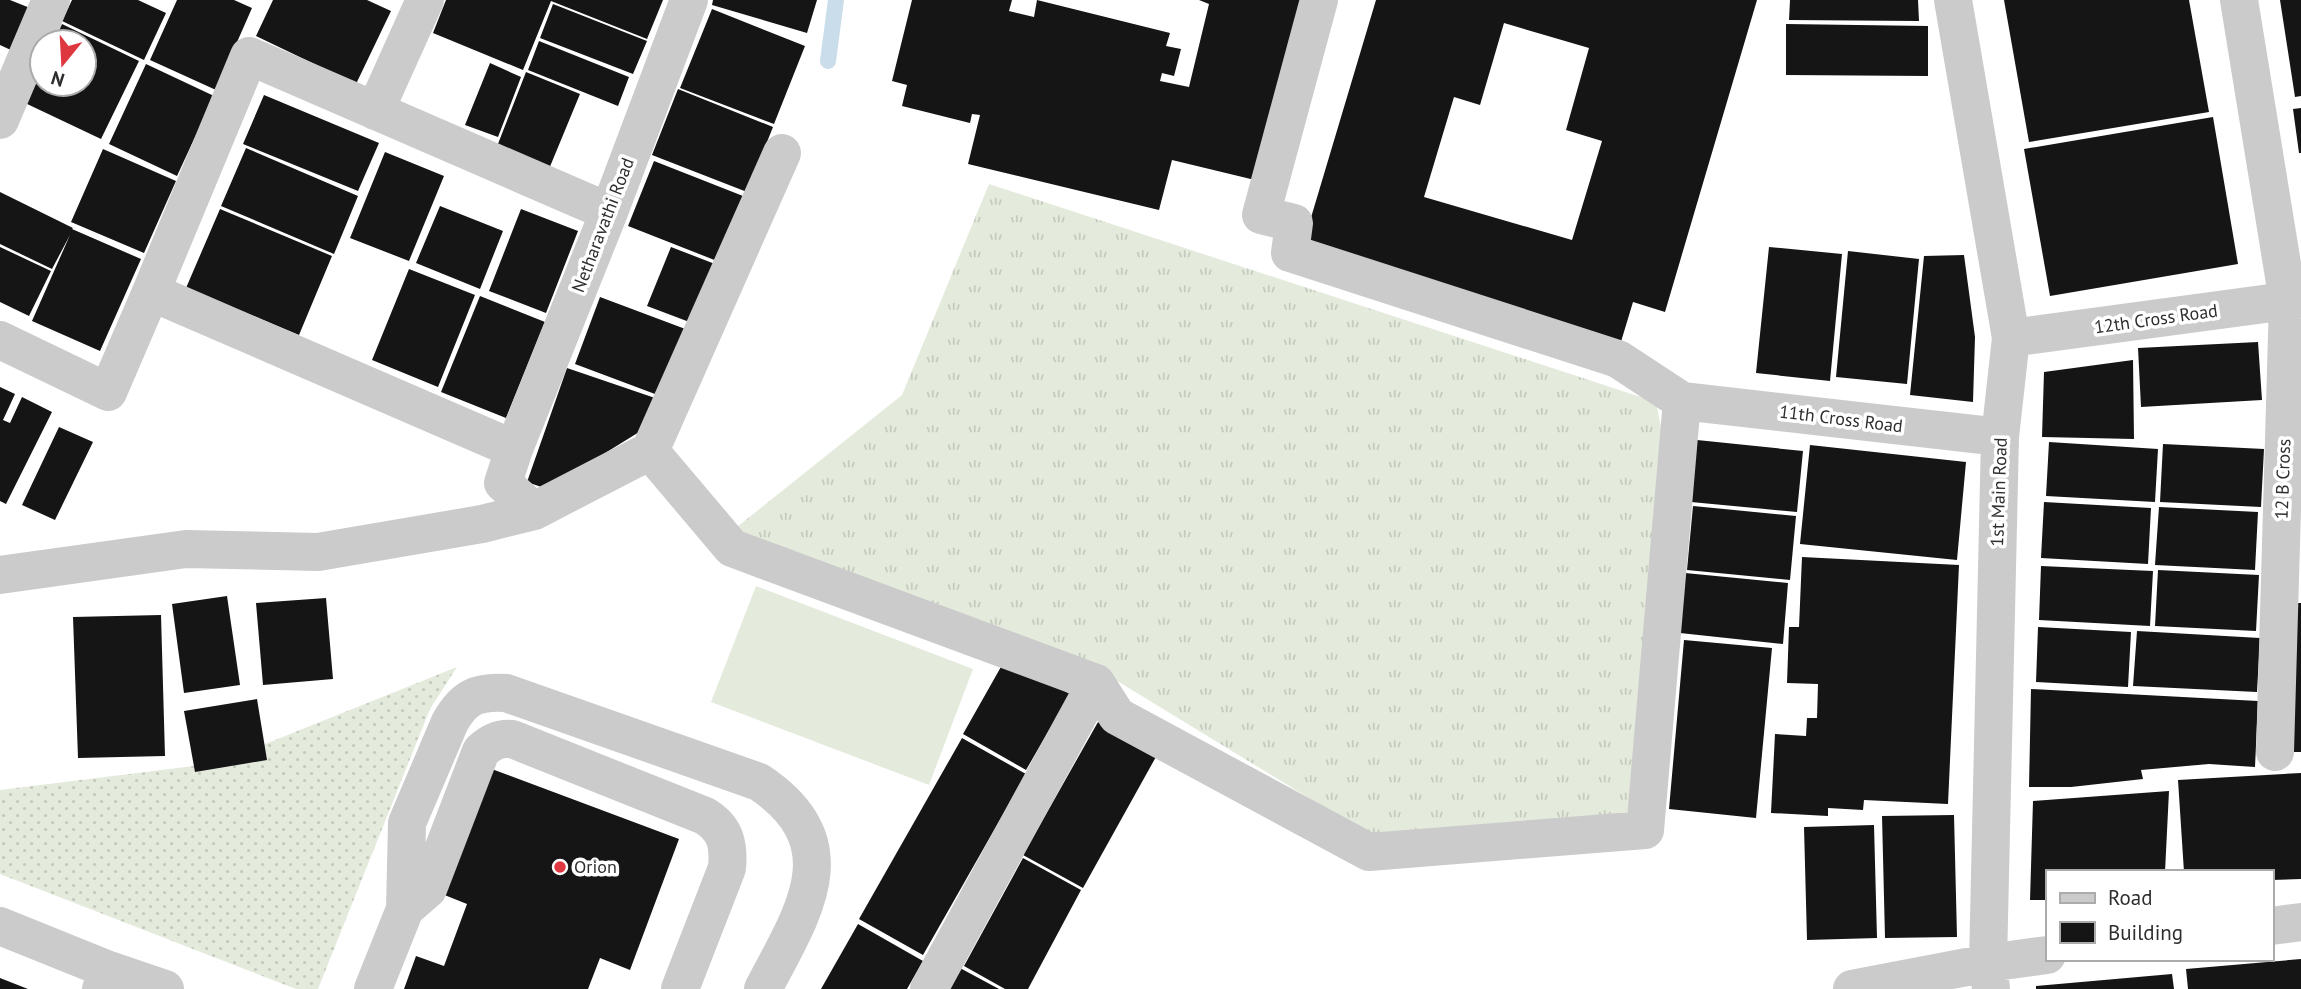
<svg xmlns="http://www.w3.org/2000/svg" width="2301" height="989" font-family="'PT Sans',sans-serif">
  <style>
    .grass { fill: url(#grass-tufts) }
    .garden { fill: url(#garden-dots) }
    .pitch { fill: #e4ebdc }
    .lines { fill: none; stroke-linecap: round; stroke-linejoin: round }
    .stream { stroke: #c9ddea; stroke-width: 16 }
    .building { fill: #151515; fill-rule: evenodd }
    .minor { stroke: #cbcbcb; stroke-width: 38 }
    .poi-dot { fill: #df373f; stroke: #fff; stroke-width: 2.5 }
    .labels { text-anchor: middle; stroke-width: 7; stroke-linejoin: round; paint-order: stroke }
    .street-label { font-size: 18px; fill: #2e2e2e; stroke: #fff }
    .poi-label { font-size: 18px; fill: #2e2e2e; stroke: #fff; text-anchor: start }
  </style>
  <defs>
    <pattern id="grass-tufts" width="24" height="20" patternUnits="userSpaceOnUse" patternTransform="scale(1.75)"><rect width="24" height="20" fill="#e4ebdc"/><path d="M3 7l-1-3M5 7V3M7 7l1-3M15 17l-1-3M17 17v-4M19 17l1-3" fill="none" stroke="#c4cabd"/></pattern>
    <pattern id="garden-dots" width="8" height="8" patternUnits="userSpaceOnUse" patternTransform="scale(1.75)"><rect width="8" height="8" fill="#e4ebdc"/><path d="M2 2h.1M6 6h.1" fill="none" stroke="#c4cabd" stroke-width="1.8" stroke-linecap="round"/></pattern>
  </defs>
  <rect width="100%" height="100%" fill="#fff"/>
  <path class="grass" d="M989 184 1656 402 1663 437 1627 818 1371 836 1114 679 732 531 902 395Z"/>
  <path class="garden" d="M457 667 430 709 318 989H296L0 874V790L218 763Z"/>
  <path class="pitch" d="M756 586 973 669 929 785 711 702Z"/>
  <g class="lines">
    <path class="stream" d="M828 61 836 0"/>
  </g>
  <path class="building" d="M0 0H10L30 8 13 51 0 45Z
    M72 0H138L166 13 144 60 62 21Z
    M177 0H234L252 8 216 90 150 60Z
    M273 0H367L391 11 356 84 256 36Z
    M446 0H663L647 39 551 1 523 70 433 33Z
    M713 0H817L807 33 712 5Z
    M912 0H1012L1009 11 1034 17 1037 0 1170 33 1166 46 1181 49 1174 76 1162 73 1160 81 1189 87 1209 4 1199 0H1302L1259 181 1172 160 1159 210 968 164 980 115 972 114 970 123 902 106 907 85 892 81Z
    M1376 0H1757L1665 312 1633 302 1620 345 1301 251ZM1504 23 1589 48 1566 130 1602 141 1572 240 1424 197 1454 97 1480 105Z
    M1790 0H1918L1919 21 1789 20Z
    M2004 0H2189L2209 112 2029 142Z
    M2280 0H2301V96L2295 97Z
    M553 4 647 41 633 74 540 38Z
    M712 9 805 46 774 124 680 88Z
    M62 24 139 61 101 139 25 103 42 67V84H84V42H54Z
    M1786 24 1928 26V76L1786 75Z
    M539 41 629 77 618 106 528 70Z
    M490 63 521 77 498 137 465 125Z
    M146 64 214 96 177 176 109 144Z
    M526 72 580 94 549 169 496 149Z
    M678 89 773 127 747 192 652 155Z
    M264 95 379 143 358 191 243 144Z
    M2301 108V153H2299L2293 109Z
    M2213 117 2238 264 2050 296 2024 149Z
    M246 148 358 196 334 254 221 206Z
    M103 149 176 181 144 253 71 222Z
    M385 152 444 176 409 261 350 238Z
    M654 161 743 196 717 261 628 226Z
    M0 192 73 228 72 229 141 259 100 351 32 321 70 235 52 269 0 244Z
    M440 206 503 231 480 289 416 263Z
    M220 209 332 256 299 335 186 288Z
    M521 209 578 231 546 313 489 291Z
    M0 247 51 271 29 316 0 302Z
    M671 247 715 264 692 323 647 306Z
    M1769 247 1842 254 1830 381 1756 373Z
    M1848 251 1919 259 1907 384 1836 377Z
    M1964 255 1975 337 1973 402 1910 395 1924 256Z
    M409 269 475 295 438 387 372 360Z
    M480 296 545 322 506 418 441 392Z
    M600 297 688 330 663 397 575 364Z
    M2258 342 2262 400 2141 407 2138 348Z
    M2133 360 2134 439 2042 437 2044 372Z
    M567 368 655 398 644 429 547 489 527 482Z
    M0 387 15 394 3 420 10 423 22 397 52 412 6 504 0 501Z
    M59 427 93 442 55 520 22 505Z
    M1697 440 1803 451 1797 512 1691 502Z
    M2049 442 2158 449 2155 502 2046 496Z
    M2163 444 2264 449 2261 507 2160 502Z
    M1810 445 1966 462 1957 560 1800 544Z
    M2044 502 2151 508 2148 564 2041 558Z
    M1693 506 1796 516 1790 580 1687 570Z
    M2159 507 2258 512 2255 570 2155 565Z
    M1802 557 1959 565 1948 804 1864 800 1863 810 1828 808V816L1771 813 1775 734 1806 736 1807 718H1817L1818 684 1787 683 1789 627H1799Z
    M2041 566 2153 571 2150 626 2039 620Z
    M2158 570 2259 575 2256 631 2155 626Z
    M1685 573 1788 583 1783 644 1680 633Z
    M227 596 240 685 184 693 172 604Z
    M326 598 333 679 263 685 256 603Z
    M2297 603H2301V752H2289Z
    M161 615 165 756 78 758 73 617Z
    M2038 627 2131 632 2128 687 2036 682Z
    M2137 631 2260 638 2257 692 2133 686Z
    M1684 640 1772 648 1756 818 1669 809Z
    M1006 658 1070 694 1026 770 963 734Z
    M2031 689 2258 701 2255 767 2209 764 2141 770 2143 779 2071 787H2029Z
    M257 699 267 760 195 772 184 711Z
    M1098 722 1157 755 1083 888 1023 855Z
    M962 738 1026 774 923 955 859 919Z
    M489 768 679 839 630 970 600 958 588 989H404L416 956 444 966 467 904 442 894Z
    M2301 773V879L2271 880V872H2184L2178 780Z
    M2169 791 2165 872H2047V900H2030L2033 801Z
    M1954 815 1957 937 1885 938 1882 816Z
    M1874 825 1877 938 1807 940 1804 827Z
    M1023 858 1081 890 1028 989H1005L964 966Z
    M858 924 923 961 907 989H821Z
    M2301 959V989H2188L2186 969Z
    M960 968 999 989H949Z
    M2172 974 2174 989H2036V986Z
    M0 978 28 989H0Z"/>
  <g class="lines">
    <path class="minor" d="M1319 0 1261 215 1294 223 1290 253 1618 359 1682 401 2000 437
      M1953 0 2011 338 2000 437 1988 963 1991 989
      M2239 0 2288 301 2275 752
      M375 111 425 0
      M0 120 51 0
      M151 292 249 56 609 212
      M2011 338 2301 299
      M0 340 108 392 151 292 514 449
      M650 451 732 548 1096 683 1117 716 1369 852 1645 830 1682 401
      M534 511 503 483 514 449 609 212 689 0
      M0 575 186 549 318 552 482 524 534 511 650 451 782 153
      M405 909 428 889 481 751C491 742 499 738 512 739L705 816C726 829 729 845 727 868L680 989
      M0 926 109 970
      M2271 926 2301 922
      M101 989 109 970 165 989
      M373 989 405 909 407 823 450 722C464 697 478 691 506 693L759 782C852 844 802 914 763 989
      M929 989 1096 683
      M1852 989 1988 963 2047 955"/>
  </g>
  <circle class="poi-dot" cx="560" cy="867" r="7"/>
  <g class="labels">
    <g class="street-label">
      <text transform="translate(603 225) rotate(-69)" y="6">Netharavathi Road</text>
      <text transform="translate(2156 319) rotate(-8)" y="6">12th Cross Road</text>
      <text transform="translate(1841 419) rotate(7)" y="6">11th Cross Road</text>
      <text transform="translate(2283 479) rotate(-88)" y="6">12 B Cross</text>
      <text transform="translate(1999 492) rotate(-88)" y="6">1st Main Road</text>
    </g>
    <g class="poi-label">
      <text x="574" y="873">Orion</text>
    </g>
  </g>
  <rect x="2046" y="870" width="228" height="91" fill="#ffffff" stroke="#ababab" stroke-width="2"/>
  <rect x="2060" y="893" width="35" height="10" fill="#cbcbcb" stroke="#ababab" stroke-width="2"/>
  <text x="2108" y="905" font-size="21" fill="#2e2e2e">Road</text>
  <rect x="2060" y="922" width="35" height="21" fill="#151515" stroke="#ababab" stroke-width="2"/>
  <text x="2108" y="940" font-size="21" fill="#2e2e2e">Building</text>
  <g transform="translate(63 63) rotate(198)"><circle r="33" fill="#ffffff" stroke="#ababab" stroke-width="2"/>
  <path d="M0-5L12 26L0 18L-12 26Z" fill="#df373f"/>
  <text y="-10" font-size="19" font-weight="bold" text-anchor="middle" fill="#2e2e2e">N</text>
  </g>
</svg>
